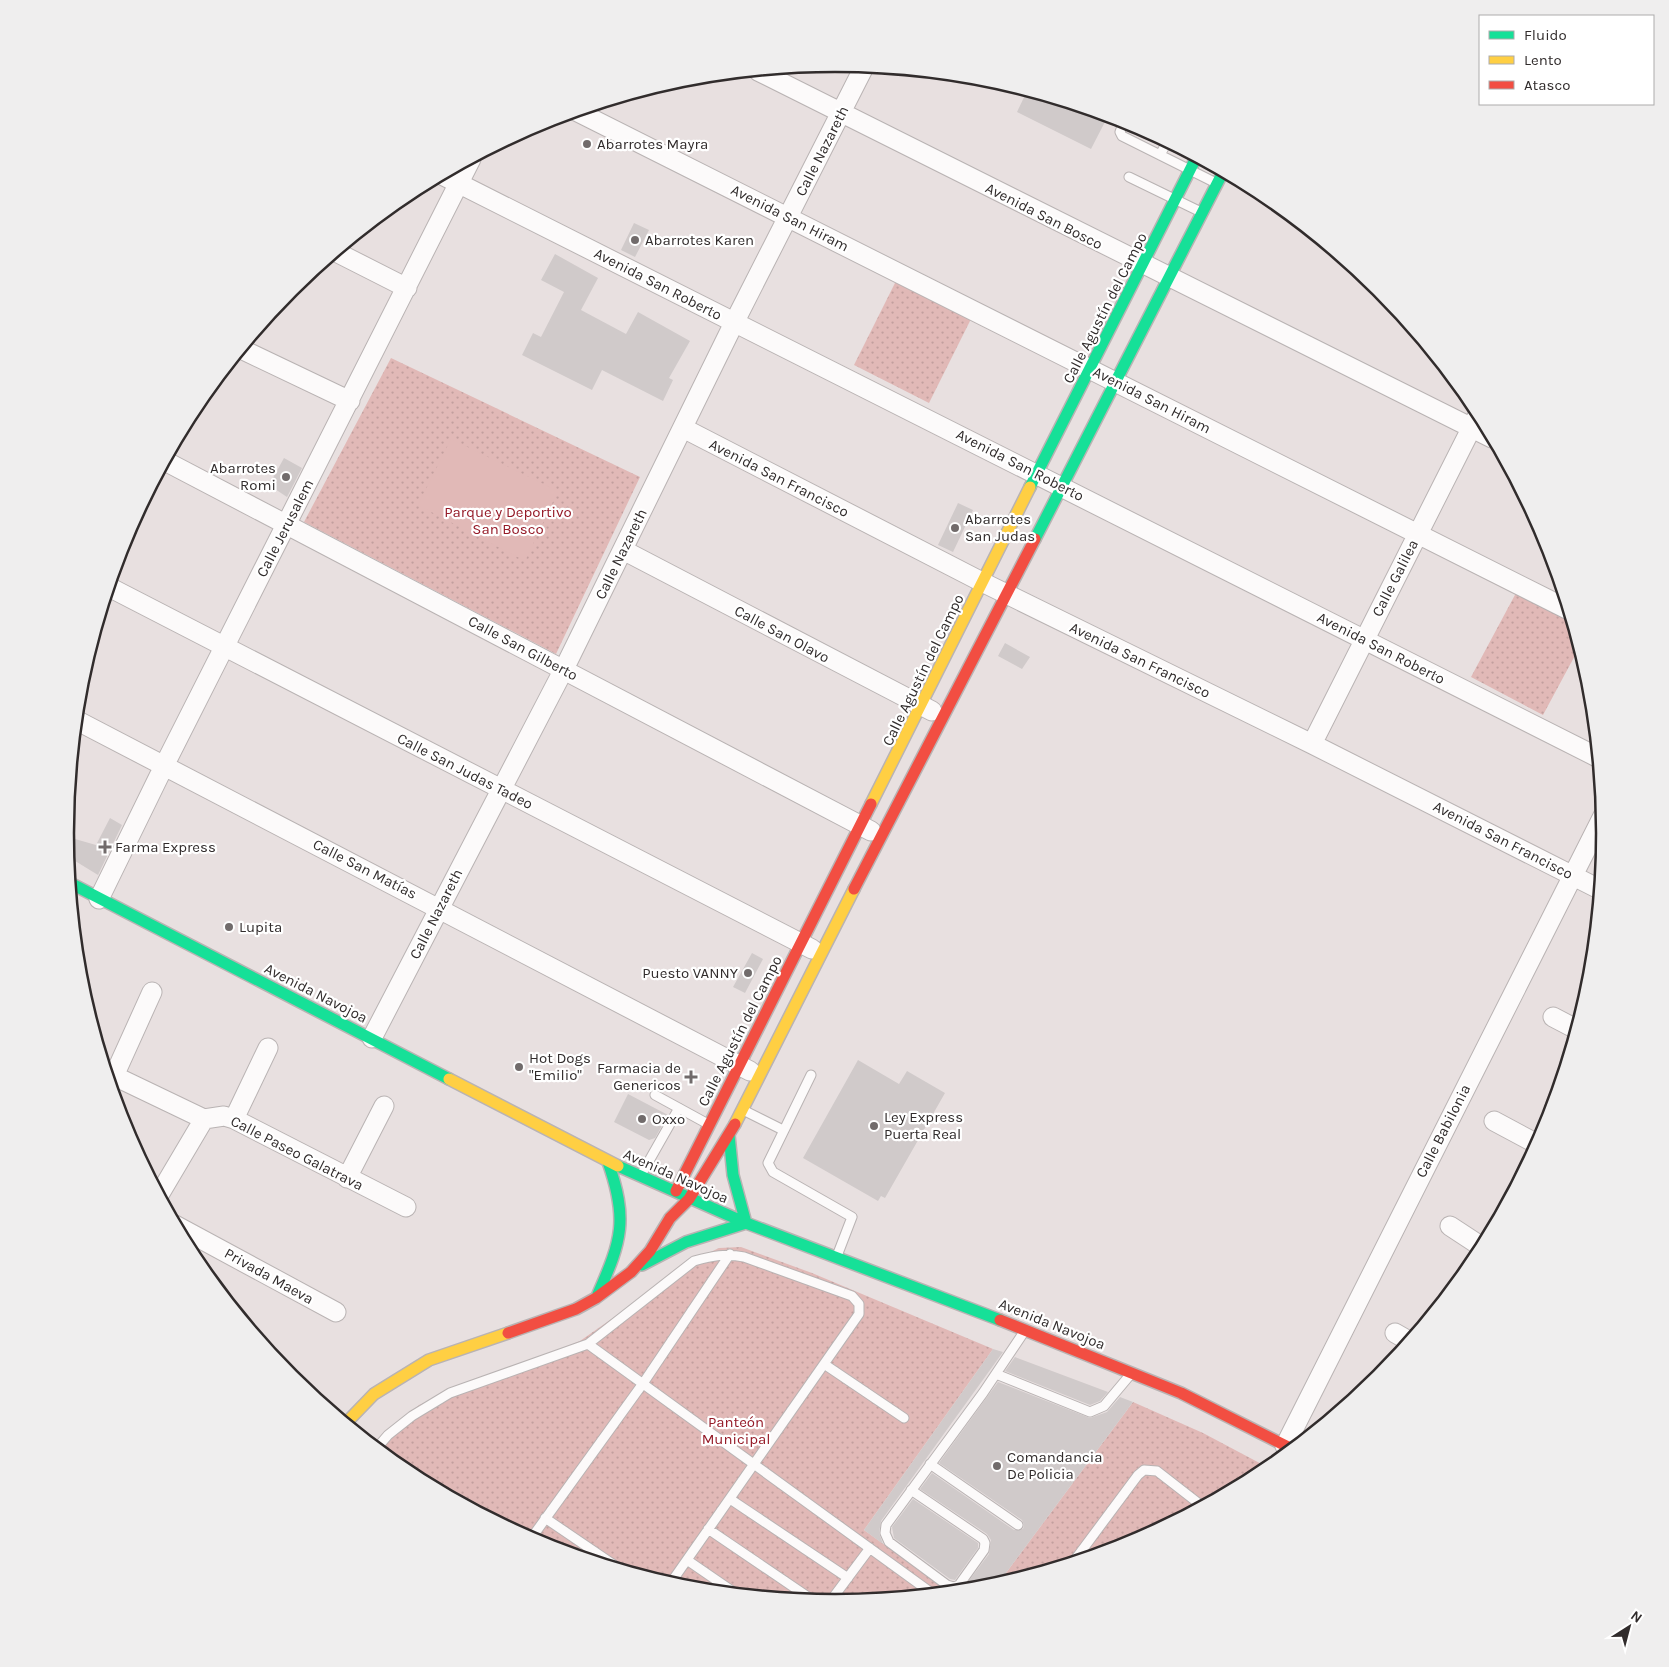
<svg xmlns="http://www.w3.org/2000/svg" width="1669" height="1667" font-family="Karla,sans-serif">
  <style>
    .park { fill: url(#park-dots) }
    .garden { fill: #e1b9b7 }
    .building { fill: #d0caca }
    .lines { fill: none; stroke-linecap: round; stroke-linejoin: round }
    .lane-casing { stroke: #b9b3b3; stroke-width: 11 }
    .street-casing { stroke: #b9b3b3; stroke-width: 21 }
    .fast-casing { stroke: #b9b3b3; stroke-width: 14 }
    .slow-casing { stroke: #b9b3b3; stroke-width: 14 }
    .jam-casing { stroke: #b9b3b3; stroke-width: 14 }
    .lane { stroke: #fcfafa; stroke-width: 9 }
    .street { stroke: #fcfafa; stroke-width: 19 }
    .fast { stroke: #16e098; stroke-width: 11 }
    .slow { stroke: #ffcf43; stroke-width: 11 }
    .jam { stroke: #f24e42; stroke-width: 11 }
    .poi-dot { fill: #716b6b; stroke: #fff; stroke-width: 2 }
    .labels { text-anchor: middle; stroke-width: 4.5; stroke-linejoin: round; paint-order: stroke }
    .poi-label { font-size: 15px; fill: #312c2c; stroke: #fff; text-anchor: start }
    .street-label { font-size: 15px; fill: #312c2c; stroke: #fff }
    .park-label { font-size: 15px; fill: #951a27; stroke: #fff }
    .rim { fill: none; stroke: #312c2c; stroke-width: 2.5 }
  </style>
  <defs>
    <pattern id="park-dots" width="8" height="8" patternUnits="userSpaceOnUse" patternTransform="scale(1.25)"><rect width="8" height="8" fill="#e1b9b7"/><path d="M2 2h.1M6 6h.1" fill="none" stroke="#c29f9e" stroke-width="1.8" stroke-linecap="round"/></pattern>
  </defs>
  <rect width="100%" height="100%" fill="#e8e0e0"/>
  <path class="park" d="M896 281 971 319 929 403 854 365Z
    M391 358 640 477 556 654 304 522Z
    M1516 593 1571 622 1579 648 1543 715 1471 677Z
    M741 1247 812 1273 993 1349 864 1530 950 1592 834 1603 684 1588 540 1545 407 1473 376 1448 388 1432 419 1405 580 1341 700 1257 719 1248Z
    M1133 1402 1203 1433 1269 1468 1129 1545 997 1585Z"/>
  <path class="garden" d="M451 439 558 491 525 561 418 505Z"/>
  <path class="building" d="M1027 91 1108 116 1091 149 1017 112Z
    M634 223 649 230 635 257 621 250Z
    M555 254 598 278 581 310 626 334 638 312 690 341 669 378 673 380 663 401 602 370 592 390 522 355 533 333 541 337 564 292 541 280Z
    M284 458 302 468 287 497 269 485Z
    M958 503 973 510 953 552 938 545Z
    M1005 643 1030 657 1022 669 998 656Z
    M110 818 122 825 98 875 67 856V853L75 839 96 845Z
    M752 953 763 959 745 993 733 987Z
    M858 1060 899 1084 907 1071 945 1093 885 1198 881 1196 878 1201 803 1158Z
    M628 1094 668 1115 655 1138 649 1140 614 1122Z
    M993 1349 1003 1352 881 1521 879 1533 883 1544 864 1530Z
    M1015 1357 1108 1392 1100 1401 1090 1405 1005 1371Z
    M998 1382 1090 1418 1107 1412 1120 1397 1133 1402 997 1585 961 1591 989 1554 991 1540 987 1534 920 1489 932 1473 1014 1530 1023 1529 1024 1525 1022 1520 939 1463Z
    M913 1499 978 1543V1548L955 1580 950 1579 894 1538 892 1527Z"/>
  <g class="lines">
    <g class="lane-casing">
      <path id="lane" d="M1124 121 1120 132 1122 136 1214 182
        M1160 155 1167 142
        M1129 177 1201 212
        M811 1075 768 1163 773 1172 852 1217 837 1256
        M655 1095 708 1124
        M745 1111 783 1130
        M641 1175 679 1108
        M588 1344 933 1594
        M824 1364 904 1418
        M996 1374 1090 1412 1104 1406 1130 1375
        M376 1449 388 1435 412 1416 450 1393 588 1344 694 1261C712 1256 726 1253 744 1257L852 1296 859 1304V1314L670 1584
        M930 1464 1018 1525
        M911 1490 983 1539 985 1543 984 1550 959 1585 954 1587 947 1585 889 1542 885 1533 886 1525 983 1393 1024 1332
        M730 1499 848 1578
        M545 1518 620 1569
        M708 1529 814 1601
        M530 1540 644 1382 730 1254
        M687 1560 735 1593
        M1074 1561 1138 1475 1144 1470 1157 1471 1202 1506
        M829 1603 870 1548"/>
    </g>
    <g class="street-casing">
      <path id="street" d="M758 71 1492 438
        M576 111 1567 609
        M442 175 1597 757
        M336 252 407 288
        M241 349 350 401
        M683 428 982 582 1312 744 1599 889
        M165 461 871 831
        M623 550 932 711
        M109 587 812 949
        M76 720 750 1071
        M1312 744 1479 413
        M99 899 164 766 471 159
        M1553 1017 1576 1029
        M372 1038 564 669 734 323 864 67
        M106 1072 204 1119 224 1116 234 1119 406 1207
        M114 1076 152 992
        M234 1119 268 1048
        M1494 1121 1537 1144
        M347 1178 384 1106
        M159 1195 204 1119
        M175 1225 336 1312
        M1450 1226 1482 1247
        M1395 1333 1409 1341
        M1285 1446 1603 816"/>
    </g>
    <g class="fast-casing">
      <path id="fast" d="M1030 487 1196 158
        M1035 539 1223 172
        M70 883 449 1079
        M618 1166 746 1223 1000 1320
        M642 1265 686 1242 746 1223 733 1175 729 1135
        M598 1294C622 1240 628 1219 608 1162"/>
    </g>
    <g class="slow-casing">
      <path id="slow" d="M871 804 1030 487
        M449 1079 618 1166
        M735 1124 854 889
        M346 1423 374 1394 429 1360 508 1333"/>
    </g>
    <g class="jam-casing">
      <path id="jam" d="M854 889 1035 539
        M676 1191 871 804
        M1000 1320 1181 1393 1292 1449
        M508 1333 576 1309 596 1298 631 1272 650 1251 670 1218 689 1199 735 1124"/>
    </g>
    <use href="#lane" class="lane"/>
    <use href="#street" class="street"/>
    <use href="#fast" class="fast"/>
    <use href="#slow" class="slow"/>
    <use href="#jam" class="jam"/>
  </g>
  <g class="poi-dot">
    <circle cx="587" cy="144" r="5"/>
    <circle cx="635" cy="240" r="5"/>
    <circle cx="286" cy="477" r="5"/>
    <circle cx="955" cy="528" r="5"/>
    <path d="M102.5 839.5h5v5h5v5h-5v5h-5v-5h-5v-5h5z"/>
    <circle cx="229" cy="927" r="5"/>
    <circle cx="748" cy="973" r="5"/>
    <circle cx="519" cy="1067" r="5"/>
    <path d="M688.5 1069.5h5v5h5v5h-5v5h-5v-5h-5v-5h5z"/>
    <circle cx="642" cy="1119" r="5"/>
    <circle cx="874" cy="1126" r="5"/>
    <circle cx="997" cy="1466" r="5"/>
  </g>
  <g class="labels">
    <g class="poi-label">
      <text x="597" y="149">Abarrotes Mayra</text>
      <text x="645" y="245">Abarrotes Karen</text>
      <text x="276" y="473" text-anchor="end">Abarrotes<tspan x="276" dy="17">Romi</tspan></text>
      <text x="965" y="524">Abarrotes<tspan x="965" dy="17">San Judas</tspan></text>
      <text x="115" y="852">Farma Express</text>
      <text x="239" y="932">Lupita</text>
      <text x="738" y="978" text-anchor="end">Puesto VANNY</text>
      <text x="529" y="1063">Hot Dogs<tspan x="529" dy="17">"Emilio"</tspan></text>
      <text x="681" y="1073" text-anchor="end">Farmacia de<tspan x="681" dy="17">Genericos</tspan></text>
      <text x="884" y="1122">Ley Express<tspan x="884" dy="17">Puerta Real</tspan></text>
      <text x="652" y="1124">Oxxo</text>
      <text x="1007" y="1462">Comandancia<tspan x="1007" dy="17">De Policia</tspan></text>
    </g>
    <g class="street-label">
      <text transform="translate(822 151) rotate(-63)" y="5">Calle Nazareth</text>
      <text transform="translate(1044 216) rotate(27)" y="5">Avenida San Bosco</text>
      <text transform="translate(790 218) rotate(27)" y="5">Avenida San Hiram</text>
      <text transform="translate(658 284) rotate(27)" y="5">Avenida San Roberto</text>
      <text transform="translate(1105 308) rotate(-63)" y="5">Calle Agustín del Campo</text>
      <text transform="translate(1152 400) rotate(27)" y="5">Avenida San Hiram</text>
      <text transform="translate(1020 465) rotate(27)" y="5">Avenida San Roberto</text>
      <text transform="translate(779 478) rotate(27)" y="5">Avenida San Francisco</text>
      <text transform="translate(285 528) rotate(-63)" y="5">Calle Jerusalem</text>
      <text transform="translate(621 554) rotate(-64)" y="5">Calle Nazareth</text>
      <text transform="translate(1395 578) rotate(-63)" y="5">Calle Galilea</text>
      <text transform="translate(782 634) rotate(28)" y="5">Calle San Olavo</text>
      <text transform="translate(523 648) rotate(28)" y="5">Calle San Gilberto</text>
      <text transform="translate(1381 648) rotate(27)" y="5">Avenida San Roberto</text>
      <text transform="translate(1140 660) rotate(26)" y="5">Avenida San Francisco</text>
      <text transform="translate(923 670) rotate(-64)" y="5">Calle Agustín del Campo</text>
      <text transform="translate(465 771) rotate(27)" y="5">Calle San Judas Tadeo</text>
      <text transform="translate(1503 840) rotate(27)" y="5">Avenida San Francisco</text>
      <text transform="translate(365 869) rotate(27)" y="5">Calle San Matías</text>
      <text transform="translate(436 914) rotate(-63)" y="5">Calle Nazareth</text>
      <text transform="translate(316 993) rotate(27)" y="5">Avenida Navojoa</text>
      <text transform="translate(740 1031) rotate(-63)" y="5">Calle Agustín del Campo</text>
      <text transform="translate(1443 1131) rotate(-63)" y="5">Calle Babilonia</text>
      <text transform="translate(297 1153) rotate(27)" y="5">Calle Paseo Galatrava</text>
      <text transform="translate(676 1176) rotate(24)" y="5">Avenida Navojoa</text>
      <text transform="translate(269 1276) rotate(29)" y="5">Privada Maeva</text>
      <text transform="translate(1052 1324) rotate(22)" y="5">Avenida Navojoa</text>
    </g>
    <g class="park-label">
      <text x="508" y="517">Parque y Deportivo<tspan x="508" dy="17">San Bosco</tspan></text>
      <text x="736" y="1427">Panteón<tspan x="736" dy="17">Municipal</tspan></text>
    </g>
  </g>
  <path d="M0 0H1669V1667H0ZM74 833a761 761 0 1 1 1522 0a761 761 0 1 1-1522 0Z" fill="#efeeee" fill-rule="evenodd"/>
  <path class="rim" d="M74 833a761 761 0 1 1 1522 0a761 761 0 1 1-1522 0Z"/>
  <rect x="1479" y="15" width="175" height="90" fill="#ffffff" stroke="#adabab"/>
  <rect x="1489" y="31" width="25" height="8" fill="#16e098" stroke="#adabab"/>
  <text x="1524" y="40" font-size="15" fill="#312c2c">Fluido</text>
  <rect x="1489" y="56" width="25" height="8" fill="#ffcf43" stroke="#adabab"/>
  <text x="1524" y="65" font-size="15" fill="#312c2c">Lento</text>
  <rect x="1489" y="81" width="25" height="8" fill="#f24e42" stroke="#adabab"/>
  <text x="1524" y="90" font-size="15" fill="#312c2c">Atasco</text>
  <g transform="translate(1629 1627) rotate(36)" stroke="#ffffff" stroke-width="4" paint-order="stroke">
  <path d="M0-4L9 19L0 12L-9 19Z" fill="#312c2c"/>
  <text y="-8" font-size="14" font-weight="bold" text-anchor="middle" fill="#312c2c">N</text>
  </g>
</svg>
